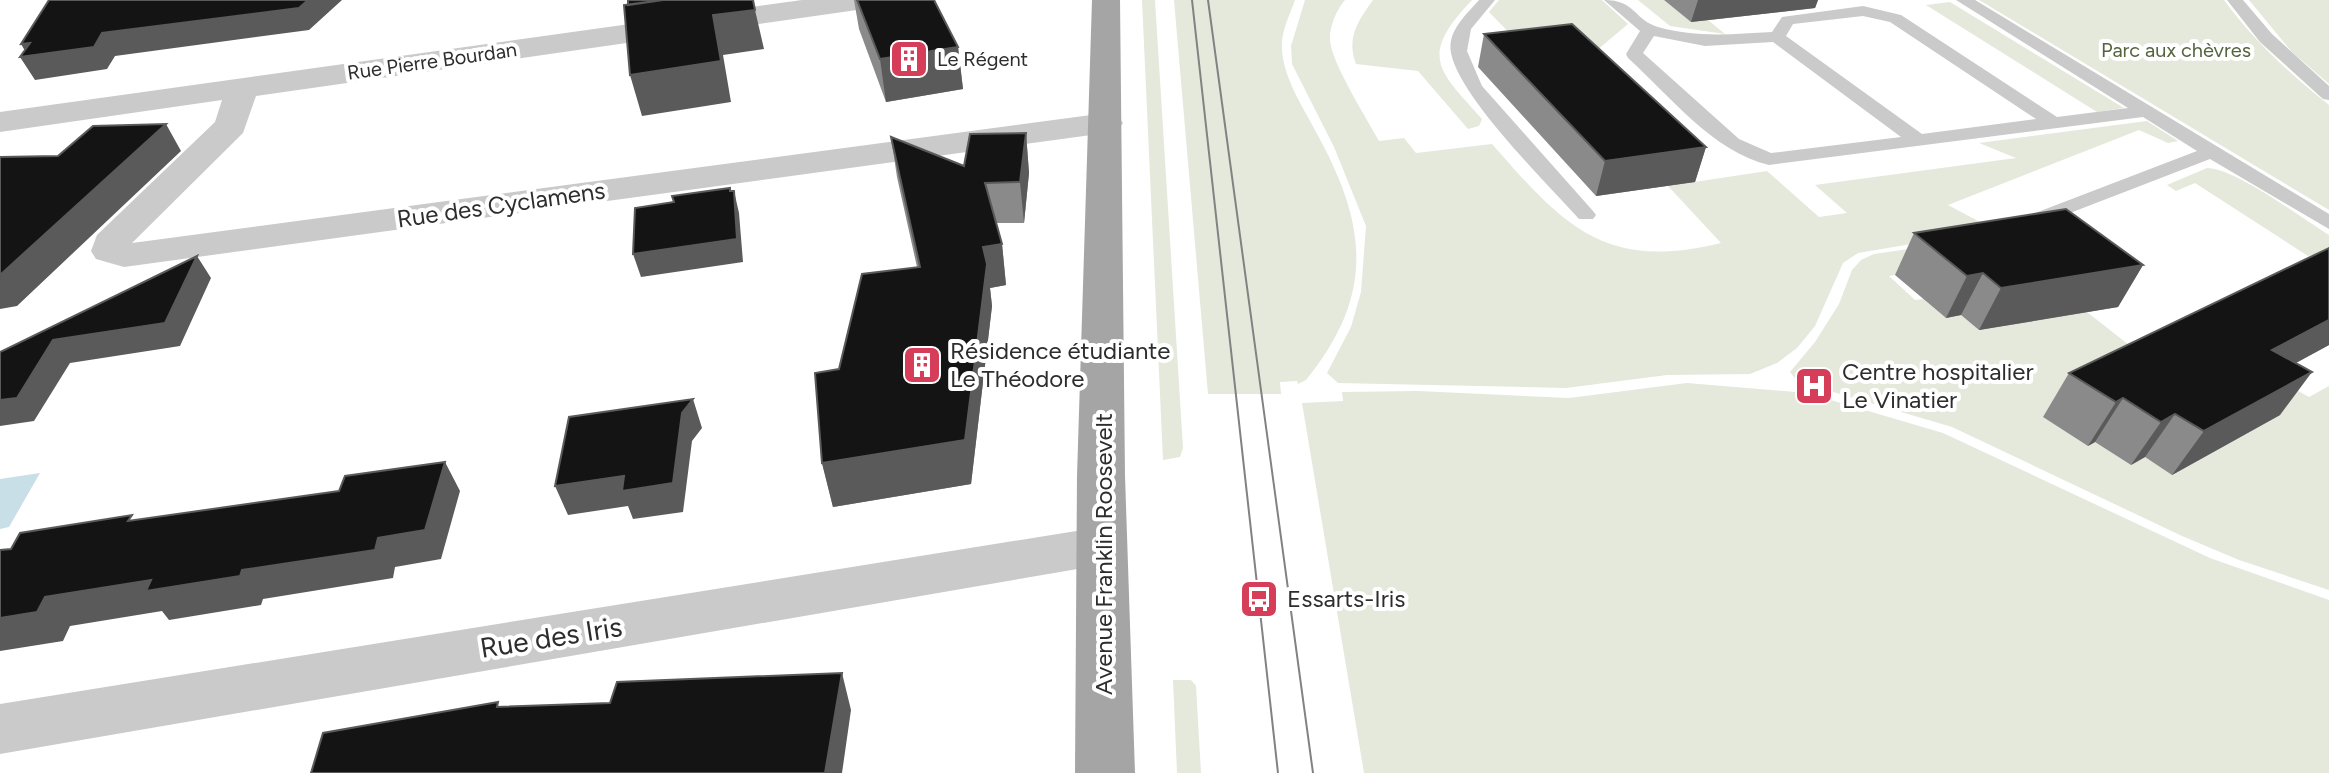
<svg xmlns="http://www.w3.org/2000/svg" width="2329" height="773" font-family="Figtree,sans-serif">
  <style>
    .green { fill: #e4e9db }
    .water { fill: #c9dfe8 }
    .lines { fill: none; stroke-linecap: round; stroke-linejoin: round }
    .lane { fill: #cacaca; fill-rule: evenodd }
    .street { fill: #cacaca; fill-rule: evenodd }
    .primary { fill: #a5a5a5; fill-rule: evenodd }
    .tram { stroke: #828282; stroke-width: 2 }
    .wall { fill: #8a8a8a }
    .shaded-wall { fill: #5a5a5a }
    .building { fill: #141414; stroke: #5a5a5a; stroke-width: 2 }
    .labels { text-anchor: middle; stroke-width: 8; stroke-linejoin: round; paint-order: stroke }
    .far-park-label { font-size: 20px; fill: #54643e; stroke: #fff }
    .far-poi-label { font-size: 20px; fill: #2d2d2d; stroke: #fff; text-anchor: start }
    .far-street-label { font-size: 20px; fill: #2d2d2d; stroke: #fff }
    .street-label { font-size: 24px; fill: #2d2d2d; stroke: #fff }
    .poi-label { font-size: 24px; fill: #2d2d2d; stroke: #fff; text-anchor: start }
    .near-street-label { font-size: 28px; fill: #2d2d2d; stroke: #fff }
  </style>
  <rect width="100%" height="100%" fill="#fff"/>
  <path class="green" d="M1142 0H1155L1183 448 1180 457 1163 460Z
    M1174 0H1295C1290 14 1281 32 1282 47 1282 76 1303 107 1316 132 1367 224 1376 294 1306 380L1298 384 1297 381 1280 382 1281 394H1208Z
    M1305 0H1345C1337 9 1329 27 1330 40 1331 62 1367 119 1379 141L1404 138 1416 153 1492 144C1563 225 1604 272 1721 243L1668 186 1767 171 1819 217 1847 213 1815 185 2016 158 1979 143 2147 121 2178 141 2168 143 2139 130 1948 205 1995 230 1858 253 1843 263 1815 326 1797 348 1777 363 1750 374 1667 375 1566 388 1338 383 1327 373 1351 327 1361 292 1366 226 1334 147 1292 64 1291 46Z
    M1373 0H1472C1419 56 1437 69 1482 119L1479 126 1468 129 1418 71 1356 64C1346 38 1358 21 1373 0Z
    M1499 0H1602L1628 24 1596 51 1526 50 1489 12Z
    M1638 0H1664L1691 22 1708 20 1725 34 1670 26Z
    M1979 0H2224C2254 41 2289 73 2329 105V210Z
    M2249 0H2329V84L2292 52Z
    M1950 2 2124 108 2097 112 1926 5Z
    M2207 168C2235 168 2303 219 2329 235V252L2308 256 2195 183 2176 191 2167 185Z
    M2005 235 2035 252 1889 276 1915 300 1923 299 1946 318 1961 315 1979 330 2087 312 2152 363 2044 416 2088 445 2095 442 2131 465 2145 457 2172 475 2271 376 2309 397 2329 386V590L2239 560 2182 536 1952 427 1806 384 1797 381 1790 372 1815 342 1839 304 1852 270 1861 260 1874 254Z
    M1687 383 1807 393 1943 433 2210 558 2329 600V773H1364L1302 403 1343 401 1342 392 1418 391 1569 398Z
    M1173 680H1191L1196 686 1201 773H1177Z"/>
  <path class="water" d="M40 473 9 527 0 529V479Z"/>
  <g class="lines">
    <path class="lane" d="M1479 0H1495L1471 29 1467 51 1482 86 1593 211 1596 215 1593 219H1579C1546 182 1460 98 1451 53 1447 31 1466 15 1479 0Z
      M1604 0C1636 0 1634 20 1658 27 1696 38 1733 34 1772 32L1782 17 1863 6 1901 15 2057 117 2128 108 1956 0H1975L2329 214V229L2210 159 2039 225H2025L2022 221 2025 217 2197 151 2143 117 1769 165C1712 151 1670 96 1628 58L1626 54 1640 31ZM1863 16 1890 22 2036 119 1922 134 1786 36 1793 24ZM1654 36 1705 46 1773 42 1901 137 1771 153 1739 139 1643 53Z
      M2227 0H2243L2272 34 2329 86V100L2323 99 2260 42Z"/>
    <path class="street" d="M802 0H878L874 6 864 9 256 96 243 133 132 243 1106 113 1118 116 1123 123 1118 130 1106 133 124 267 96 259 91 251 97 235 215 122 222 100 0 132V112Z
      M1101 527 1119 533 1126 546 1119 559 1101 565 0 754V704Z"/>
    <path class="primary" d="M1092 0H1120L1125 476 1135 773H1075L1077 476Z"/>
    <path class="tram" d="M1192 0 1278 773
      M1208 0 1313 773"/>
  </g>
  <path class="wall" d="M854 0H934L958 47 963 89 886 102 859 29Z
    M1664 0H1818L1815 8 1691 22Z
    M1484 34 1706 147 1695 182 1596 196 1478 67Z
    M1026 133 1029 173 1024 223H996L1002 244 1006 285 990 288 992 306 971 484 833 507 822 463 839 369 917 267 897 177 891 137 964 166Z
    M1914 233 2143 265 2118 307 1979 330 1961 315 1946 318 1895 275Z
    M2329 345 2296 363 2280 415 2172 475 2145 457 2131 465 2095 442 2088 446 2043 417 2069 373Z"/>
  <path class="shaded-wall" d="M308 0H342L309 30 115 56 107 69 35 80 20 57 28 56 21 44 102 33Z
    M1698 0H1818L1815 8 1691 22Z
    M755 10 764 49 723 55 731 102 642 116 630 75 713 15Z
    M958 47 963 89 886 102 880 59Z
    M166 124 181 151 17 306 0 309V275Z
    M1026 133 1029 173 1024 223 1020 182Z
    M1706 147 1695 182 1596 196 1605 161Z
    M730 188 734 203V191L739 213 743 262 641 277 633 254 730 191Z
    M1002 244 1006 285 990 288 992 306 971 484 833 507 822 463 983 247Z
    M197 256 211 278 180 346 70 363 34 421 0 426V400L53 340Z
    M2143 265 2118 307 1979 330 2001 288Z
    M1983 273 1961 315 1946 318 1967 276Z
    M2329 320V345L2240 393 2272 350Z
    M2312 372 2280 415 2172 475 2204 431Z
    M2123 398 2095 442 2088 446 2116 402Z
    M693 399 702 428 692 441 683 512 633 519 628 506 568 515 555 486 682 413Z
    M2175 414 2145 457 2131 465 2161 422Z
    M445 462 460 491 441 559 395 567 393 578 263 599 261 605 169 620 162 611 70 626 63 641 0 651V618L45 597 151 580 242 570 378 538Z
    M842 673 851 710 842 773H825Z"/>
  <path class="building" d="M49 0H308L299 8 102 33 94 47 20 57 30 43 21 44Z
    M628 0H663L628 5Z
    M663 0H753L755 10 713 15 721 61 630 75 624 5Z
    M857 0H934L958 47 880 59Z
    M1572 24 1706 147 1605 161 1484 34Z
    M166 124 0 275V157L58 156 93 126Z
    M1026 133 1020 182 985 183 1002 244 983 247 987 264 965 440 822 463 815 373 839 369 862 274 920 267 891 137 964 166 970 134Z
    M730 188V191H734L737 239 633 254 635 208 674 202 672 196Z
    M2066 209 2143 265 2001 288 1983 273 1967 276 1914 233Z
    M2329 248V320L2272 350 2312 372 2204 431 2175 414 2161 422 2123 398 2116 402 2069 373Z
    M197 256 165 323 53 340 17 398 0 400V352Z
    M693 399 682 413 673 483 622 491 624 476 555 486 569 417Z
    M445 462 425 530 378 538 375 550 242 570 240 576 146 591 151 580 45 597 37 612 0 618V550L11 549 20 533 132 515 128 521 339 491 345 476Z
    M842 673 825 773H311L323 733 498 702 497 707 610 703 617 682Z"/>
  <defs>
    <g id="building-square" transform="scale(2)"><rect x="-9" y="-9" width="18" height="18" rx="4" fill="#d53d58" stroke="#fff"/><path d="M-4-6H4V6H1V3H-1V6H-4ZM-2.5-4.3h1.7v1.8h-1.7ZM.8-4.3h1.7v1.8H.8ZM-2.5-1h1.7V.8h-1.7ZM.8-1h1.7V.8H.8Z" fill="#fff"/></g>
    <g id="hospital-square" transform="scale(2)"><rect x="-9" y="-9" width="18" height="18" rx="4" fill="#d53d58" stroke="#fff"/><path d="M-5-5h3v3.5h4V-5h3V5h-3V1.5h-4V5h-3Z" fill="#fff"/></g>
    <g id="bus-square" transform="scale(2)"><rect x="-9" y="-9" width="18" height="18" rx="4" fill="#d53d58" stroke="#fff"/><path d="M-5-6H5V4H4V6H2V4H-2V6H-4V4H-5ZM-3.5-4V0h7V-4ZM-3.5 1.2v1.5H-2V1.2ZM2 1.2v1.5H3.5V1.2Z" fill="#fff"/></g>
  </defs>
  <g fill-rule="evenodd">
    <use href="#building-square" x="909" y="59"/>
    <use href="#building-square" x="922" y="365"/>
    <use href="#hospital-square" x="1814" y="386"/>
    <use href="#bus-square" x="1259" y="599"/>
  </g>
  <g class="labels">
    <g class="far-park-label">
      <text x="2176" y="57">Parc aux chèvres</text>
    </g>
    <g class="far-poi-label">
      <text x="937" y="66">Le Régent</text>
    </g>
    <g class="far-street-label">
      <text transform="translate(432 61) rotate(-8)" y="7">Rue Pierre Bourdan</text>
    </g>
    <g class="street-label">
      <text transform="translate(501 205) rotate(-8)" y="8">Rue des Cyclamens</text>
      <text transform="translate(1104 554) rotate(-90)" y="8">Avenue Franklin Roosevelt</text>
    </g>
    <g class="poi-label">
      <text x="950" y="359">Résidence étudiante<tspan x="950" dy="28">Le Théodore</tspan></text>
      <text x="1842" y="380">Centre hospitalier<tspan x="1842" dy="28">Le Vinatier</tspan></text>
      <text x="1287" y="607">Essarts-Iris</text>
    </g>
    <g class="near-street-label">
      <text transform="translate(551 637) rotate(-9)" y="10">Rue des Iris</text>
    </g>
  </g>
</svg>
